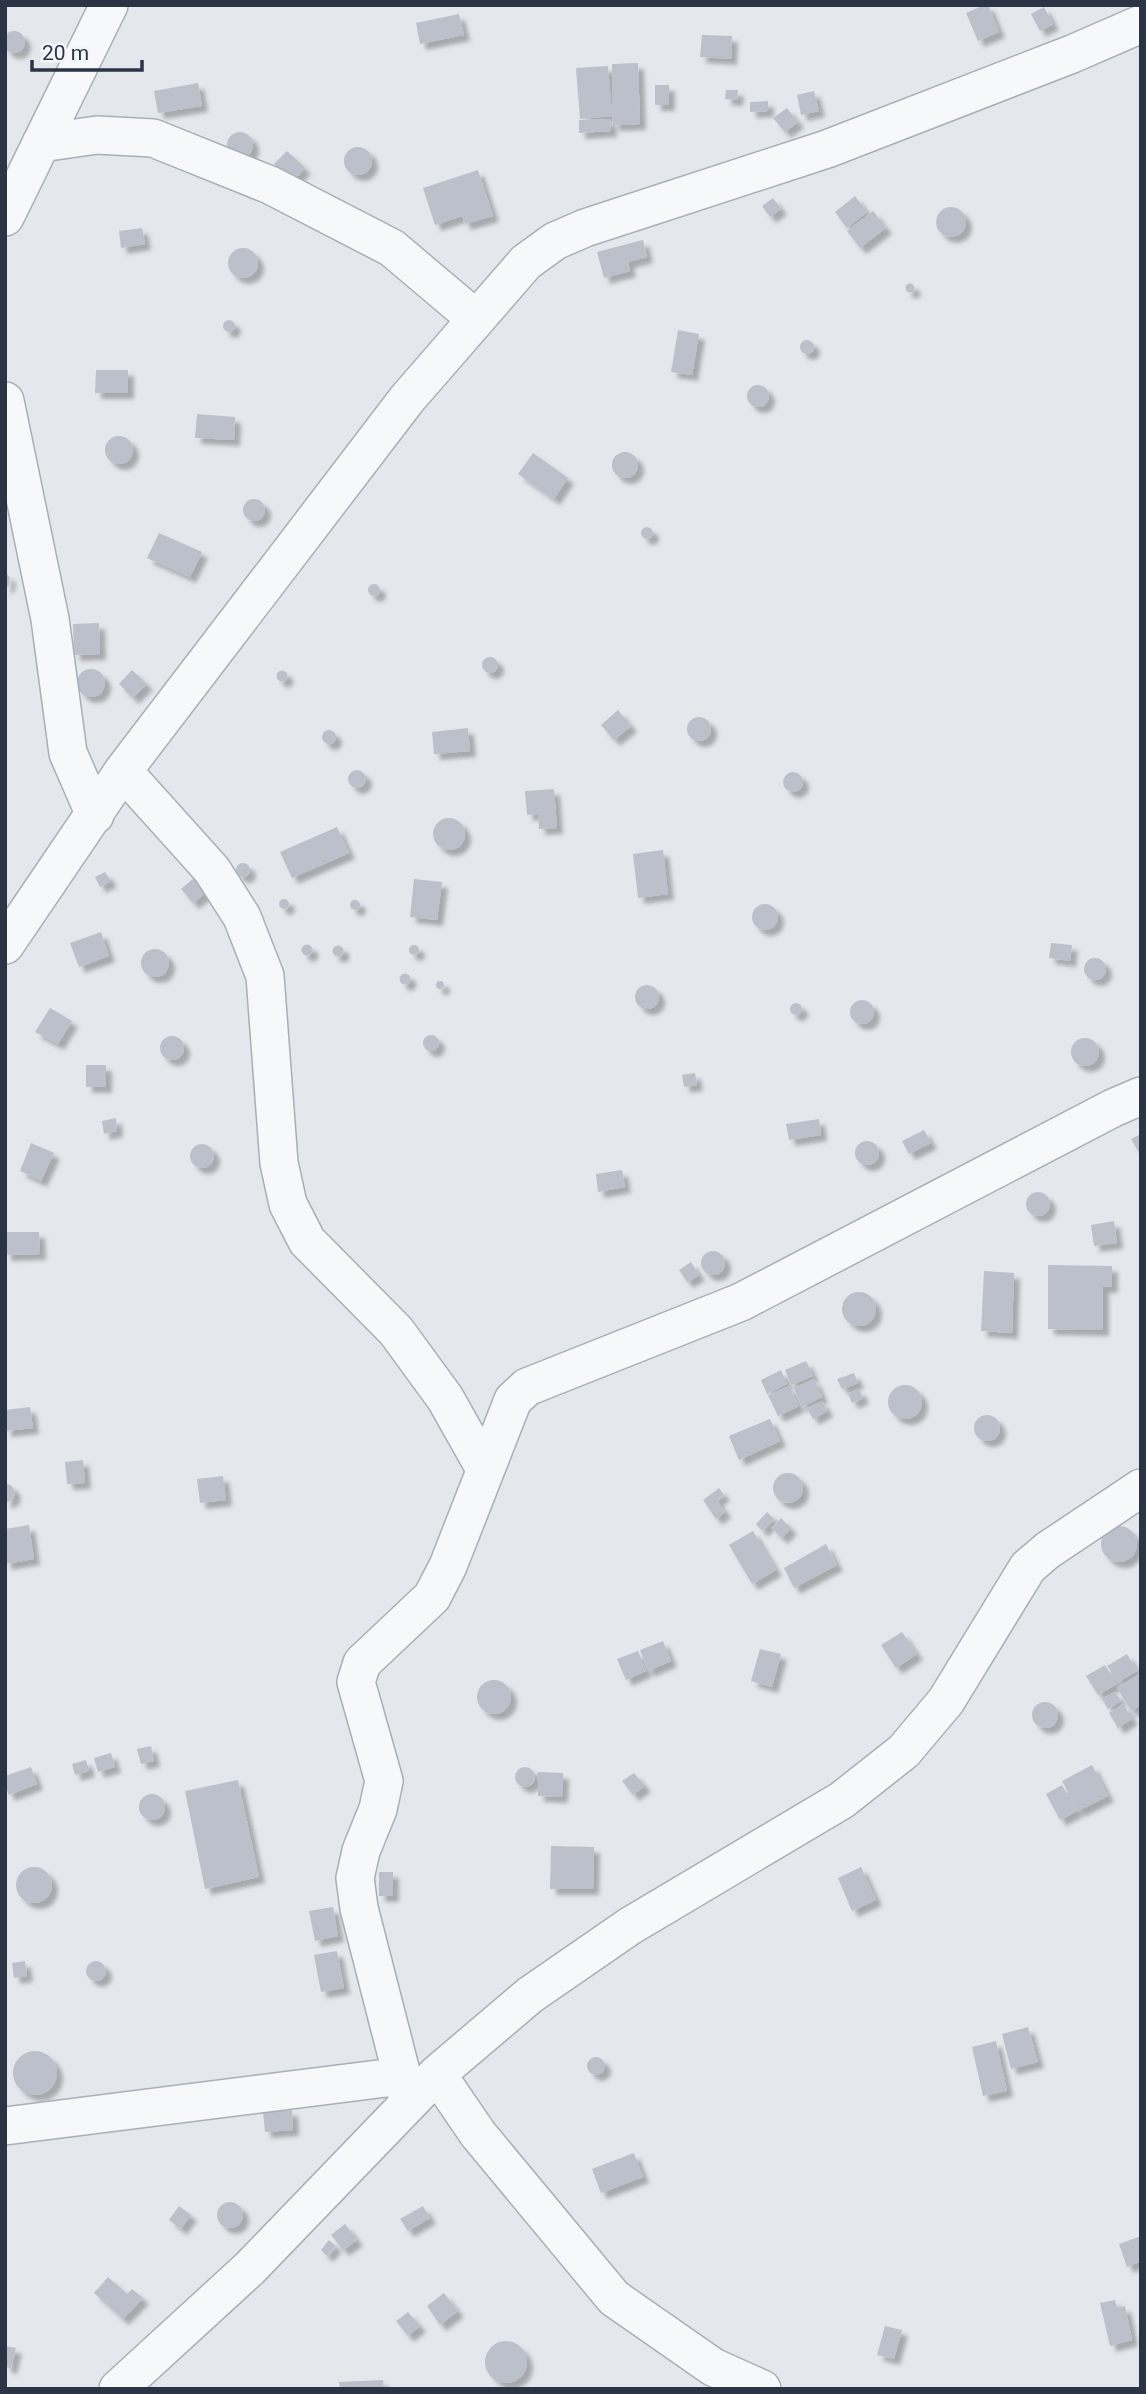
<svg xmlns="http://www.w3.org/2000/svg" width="1146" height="2394" font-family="Roboto,sans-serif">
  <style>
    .building { fill: #bbc0ca; filter: url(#shadow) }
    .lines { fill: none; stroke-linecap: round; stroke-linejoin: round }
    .minor-casing { stroke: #a9aeb7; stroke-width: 40 }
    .minor { stroke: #f7f8fa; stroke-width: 37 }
  </style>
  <defs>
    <filter id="shadow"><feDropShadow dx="6" dy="6" stdDeviation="2" flood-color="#0004"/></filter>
  </defs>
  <rect width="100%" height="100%" fill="#e4e7ec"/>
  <path class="building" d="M984 5H988L999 32 978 41 966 13Z
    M1044 7 1053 24 1040 31 1031 14Z
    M459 14 464 35 420 44 416 23Z
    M3 42a11 11 0 1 1 22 0a11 11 0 1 1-22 0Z
    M702 35 732 36 731 59 700 57Z
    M638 63 640 124 613 125 612 64Z
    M608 66 612 116 580 119 576 68Z
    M198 83 202 106 158 113 154 91Z
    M655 85H669V105H655Z
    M726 90H738L737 100 725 99Z
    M814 91 819 111 801 115 797 95Z
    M768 101V111L750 112V102Z
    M787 108 798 122 785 132 773 118Z
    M610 119 611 131 579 133V120Z
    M227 145a13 13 0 1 1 26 0a13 13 0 1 1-26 0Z
    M344 161a14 14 0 1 1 28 0a14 14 0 1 1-28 0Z
    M287 151 305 168 292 182 274 164Z
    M478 170 493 216 465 224 462 216 435 225 423 188Z
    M855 196 867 212 847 228 835 212Z
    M773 198 781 209 770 217 762 206Z
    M936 222a15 15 0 1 1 30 0a15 15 0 1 1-30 0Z
    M873 211 886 228 860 248 847 231Z
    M142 228 145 244 121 248 119 231Z
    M643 240 647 257 628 262 630 271 604 278 597 252Z
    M228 263a15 15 0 1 1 30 0a15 15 0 1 1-30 0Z
    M905.5 288a4.5 4.5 0 1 1 9 0a4.5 4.5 0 1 1-9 0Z
    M223 326a6 6 0 1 1 12 0a6 6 0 1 1-12 0Z
    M678 330 699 334 692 375 671 372Z
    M800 347a7 7 0 1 1 14 0a7 7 0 1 1-14 0Z
    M96 370H128V393H95Z
    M747 396a11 11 0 1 1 22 0a11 11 0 1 1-22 0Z
    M197 414 235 417 234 440 195 438Z
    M105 450a14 14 0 1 1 28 0a14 14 0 1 1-28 0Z
    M612 465a13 13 0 1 1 26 0a13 13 0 1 1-26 0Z
    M533 453 568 478 554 499 518 474Z
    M243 510a11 11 0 1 1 22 0a11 11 0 1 1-22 0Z
    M641 533a6 6 0 1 1 12 0a6 6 0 1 1-12 0Z
    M159 533 202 552 190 577 147 558Z
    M5 572 10 578 9 585 5 589Z
    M368 590a6 6 0 1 1 12 0a6 6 0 1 1-12 0Z
    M99 623 100 654 74 655 73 624Z
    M482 665a8 8 0 1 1 16 0a8 8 0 1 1-16 0Z
    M77 683a14 14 0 1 1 28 0a14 14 0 1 1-28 0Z
    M132 670 147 684 133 698 119 684Z
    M276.5 676a5.5 5.5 0 1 1 11 0a5.5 5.5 0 1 1-11 0Z
    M618 710 631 726 614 740 601 725Z
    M687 729a12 12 0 1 1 24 0a12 12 0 1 1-24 0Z
    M468 728 470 751 434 754 432 732Z
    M322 737a7 7 0 1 1 14 0a7 7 0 1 1-14 0Z
    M348 779a9 9 0 1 1 18 0a9 9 0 1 1-18 0Z
    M783 782a10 10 0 1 1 20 0a10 10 0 1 1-20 0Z
    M554 789 557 828 539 829 538 814 527 815 525 791Z
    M433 834a16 16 0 1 1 32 0a16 16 0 1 1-32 0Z
    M337 827 349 853 292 878 280 852Z
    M663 850 668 894 638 898 633 854Z
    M236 870a7 7 0 1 1 14 0a7 7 0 1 1-14 0Z
    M105 872 111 881 100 887 95 877Z
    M195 877 207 892 193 903 181 889Z
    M414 879 442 882 437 920 410 917Z
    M279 904a5 5 0 1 1 10 0a5 5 0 1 1-10 0Z
    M350 905a5 5 0 1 1 10 0a5 5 0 1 1-10 0Z
    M752 917a13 13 0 1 1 26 0a13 13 0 1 1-26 0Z
    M101 932 109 956 79 967 70 943Z
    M1051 943 1072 945 1070 961 1049 958Z
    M301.5 950a5.5 5.5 0 1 1 11 0a5.5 5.5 0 1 1-11 0Z
    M409 950a5 5 0 1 1 10 0a5 5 0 1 1-10 0Z
    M332.5 951a5.5 5.5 0 1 1 11 0a5.5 5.5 0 1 1-11 0Z
    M141 963a14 14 0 1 1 28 0a14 14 0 1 1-28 0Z
    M1084 969a11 11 0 1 1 22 0a11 11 0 1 1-22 0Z
    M399.5 979a5.5 5.5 0 1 1 11 0a5.5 5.5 0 1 1-11 0Z
    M436 985a4 4 0 1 1 8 0a4 4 0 1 1-8 0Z
    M635 997a12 12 0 1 1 24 0a12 12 0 1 1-24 0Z
    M850 1012a12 12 0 1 1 24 0a12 12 0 1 1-24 0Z
    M790 1009a6 6 0 1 1 12 0a6 6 0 1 1-12 0Z
    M50 1008 72 1021 58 1044 35 1032Z
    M423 1043a8 8 0 1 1 16 0a8 8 0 1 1-16 0Z
    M160 1048a12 12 0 1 1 24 0a12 12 0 1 1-24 0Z
    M1071 1052a14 14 0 1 1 28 0a14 14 0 1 1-28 0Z
    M86 1065H106V1087H86Z
    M695 1073 697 1085 684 1087 682 1075Z
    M116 1118 117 1131 104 1134 102 1121Z
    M819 1119 821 1135 789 1140 786 1124Z
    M924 1130 931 1143 909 1154 902 1141Z
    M1141 1134V1156L1131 1139Z
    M855 1153a12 12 0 1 1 24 0a12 12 0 1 1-24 0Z
    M31 1143 54 1153 41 1181 20 1171Z
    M190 1156a12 12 0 1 1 24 0a12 12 0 1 1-24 0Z
    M622 1170 625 1187 598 1192 596 1174Z
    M1026 1204a12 12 0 1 1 24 0a12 12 0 1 1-24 0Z
    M1114 1221 1117 1243 1094 1246 1091 1225Z
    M5 1232H39L40 1254 5 1255Z
    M701 1263a12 12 0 1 1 24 0a12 12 0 1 1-24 0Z
    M691 1262 699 1275 687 1282 679 1270Z
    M1048 1265 1112 1266V1287H1103V1330L1048 1329Z
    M984 1271 1014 1273 1012 1333 981 1331Z
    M842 1309a17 17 0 1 1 34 0a17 17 0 1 1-34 0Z
    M806 1361 813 1376 791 1385 785 1370Z
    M781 1370 787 1384 767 1394 761 1380Z
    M854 1373 858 1383 842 1389 837 1379Z
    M814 1379 822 1397 802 1407 794 1388Z
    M888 1402a17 17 0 1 1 34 0a17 17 0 1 1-34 0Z
    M789 1386 799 1406 778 1416 768 1395Z
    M859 1389 863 1398 852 1403 848 1394Z
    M822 1401 827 1411 813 1419 807 1408Z
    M30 1407 33 1428 5 1431V1410Z
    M974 1428a13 13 0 1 1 26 0a13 13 0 1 1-26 0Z
    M770 1419 780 1441 739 1460 729 1436Z
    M83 1460 85 1483 67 1484 65 1462Z
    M773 1488a15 15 0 1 1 30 0a15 15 0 1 1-30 0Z
    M223 1476 226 1500 200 1503 197 1479Z
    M5 1483 12 1486 15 1492 13 1499 5 1503Z
    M719 1488 724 1495 717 1500 725 1512 716 1519 703 1500Z
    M767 1512 774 1519 762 1531 756 1524Z
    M781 1518 791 1528 782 1538 771 1528Z
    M29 1525 34 1559 5 1564V1529Z
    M1101 1544a18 18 0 1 1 36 0a18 18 0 1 1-36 0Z
    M753 1531 776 1570 752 1584 729 1545Z
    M826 1544 837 1565 794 1588 784 1568Z
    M902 1632 917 1654 896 1668 881 1645Z
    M663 1641 671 1661 648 1671 640 1650Z
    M760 1649 781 1654 772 1687 751 1681Z
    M638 1651 646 1671 626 1680 617 1659Z
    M1127 1654 1137 1671 1118 1682 1107 1666Z
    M1105 1665 1117 1684 1098 1695 1086 1676Z
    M1141 1673V1705L1131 1711 1117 1688Z
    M477 1697a17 17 0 1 1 34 0a17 17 0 1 1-34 0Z
    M1115 1692 1121 1701 1108 1709 1102 1699Z
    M1032 1715a13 13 0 1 1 26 0a13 13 0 1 1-26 0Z
    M1123 1704 1132 1719 1118 1728 1109 1713Z
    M151 1746 154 1761 141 1764 137 1749Z
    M111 1753 115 1767 98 1772 94 1758Z
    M86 1760 89 1771 75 1775 72 1764Z
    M1092 1765 1108 1796 1078 1811 1062 1781Z
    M515 1777a10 10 0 1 1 20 0a10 10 0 1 1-20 0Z
    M31 1767 37 1784 9 1795 5 1786V1776Z
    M538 1772 563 1773 562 1797 538 1796Z
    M634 1773 645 1786 633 1795 622 1781Z
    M238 1780 259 1877 205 1889 185 1791Z
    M1062 1785 1077 1811 1060 1820 1046 1794Z
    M139 1807a13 13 0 1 1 26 0a13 13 0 1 1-26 0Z
    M551 1846 594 1847 593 1889H550Z
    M861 1867 876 1900 852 1911 838 1878Z
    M16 1885a18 18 0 1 1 36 0a18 18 0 1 1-36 0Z
    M379 1872H393V1896H379Z
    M333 1907 338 1936 315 1941 309 1911Z
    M337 1951 344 1988 321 1992 314 1955Z
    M86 1971a10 10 0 1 1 20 0a10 10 0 1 1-20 0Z
    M25 1961 27 1976 14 1978 12 1963Z
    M1028 2027 1038 2062 1011 2069 1002 2034Z
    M996 2041 1007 2091 983 2096 972 2047Z
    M13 2073a22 22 0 1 1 44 0a22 22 0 1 1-44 0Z
    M587 2066a9 9 0 1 1 18 0a9 9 0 1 1-18 0Z
    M292 2110 293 2130 265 2132 263 2112Z
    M634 2153 643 2177 601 2193 592 2169Z
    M217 2215a13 13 0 1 1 26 0a13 13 0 1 1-26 0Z
    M179 2206 191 2215 181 2229 169 2220Z
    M423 2206 430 2218 408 2231 400 2219Z
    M345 2224 357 2240 343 2250 331 2235Z
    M1141 2236V2261L1127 2267 1119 2244Z
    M329 2240 336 2246 327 2256 321 2250Z
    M108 2277 127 2294 132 2289 143 2298 123 2319 94 2293Z
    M444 2293 458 2311 440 2325 427 2306Z
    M1115 2300 1117 2308 1125 2306 1132 2340 1110 2346 1100 2303Z
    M408 2312 420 2326 408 2336 396 2321Z
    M885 2326 902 2330 894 2359 877 2355Z
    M485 2362a21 21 0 1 1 42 0a21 21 0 1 1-42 0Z
    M5 2346 16 2348 11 2368 5 2367Z
    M383 2380 384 2389H340L339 2382Z"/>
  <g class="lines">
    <g class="minor-casing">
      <path id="minor" d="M41 143 97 135 153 138 270 185 392 248 476 319
        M5 217 109 5
        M5 401 50 619 68 753 95 815
        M123 771 212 870 242 917 265 976 279 1163 288 1204 307 1241 396 1331 445 1398 485 1469
        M5 945 123 771 407 399 526 262 555 241 585 228 827 149 1072 54 1141 24
        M437 2074 478 2134 614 2298 713 2367 762 2389
        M409 2103 359 1908 355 1878 361 1851 378 1809 384 1781 356 1682 362 1663 432 1597 448 1566 513 1400 527 1387 741 1302 1113 1108 1141 1096
        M5 2126 402 2076
        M118 2389 250 2268 437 2074 530 1995 630 1926 842 1800 904 1751 946 1701 1028 1567 1048 1550 1141 1488"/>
    </g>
    <use href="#minor" class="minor"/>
  </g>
  <rect width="1146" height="2394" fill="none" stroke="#2b3445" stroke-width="14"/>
  <path d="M32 60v10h110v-10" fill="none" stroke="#2b3445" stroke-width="3.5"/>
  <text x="42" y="60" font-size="21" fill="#2b3445" stroke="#f4f6f9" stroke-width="5" paint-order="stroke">20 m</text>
</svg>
